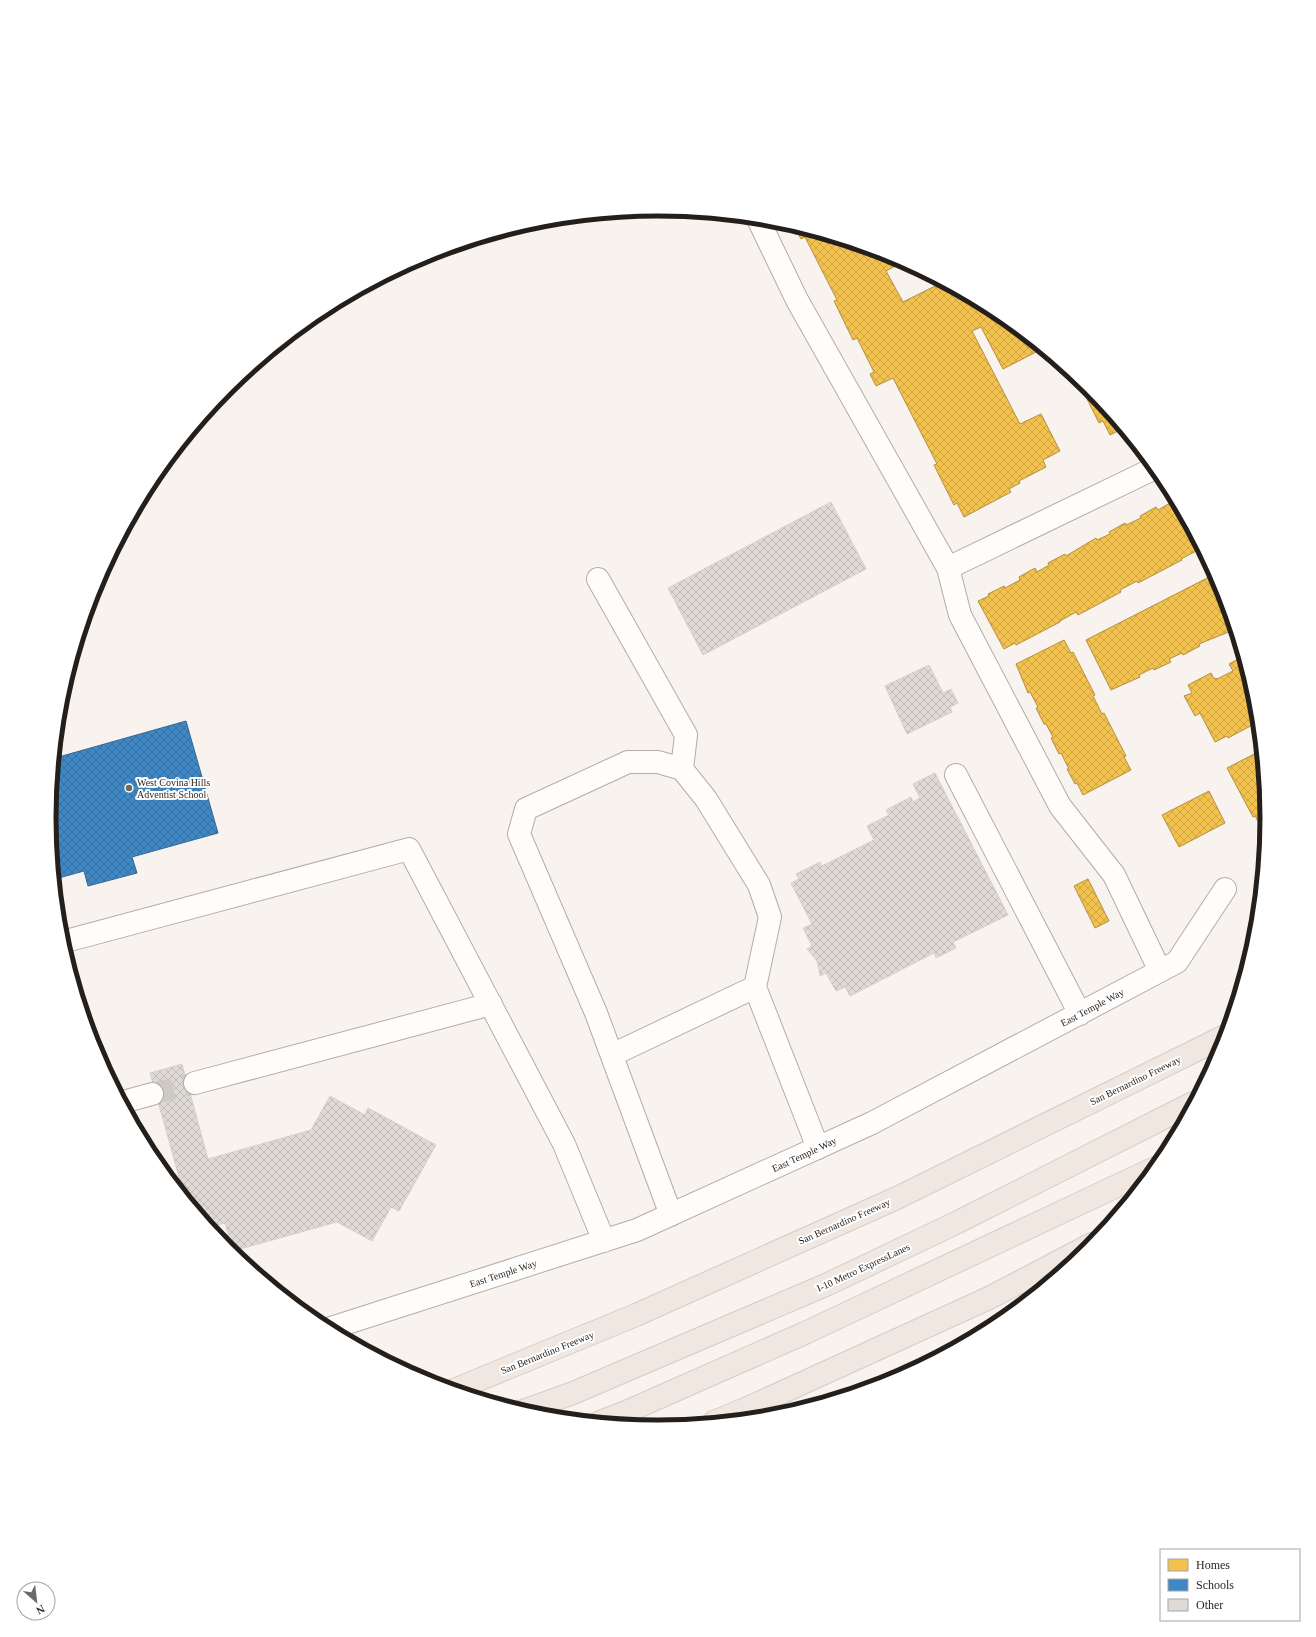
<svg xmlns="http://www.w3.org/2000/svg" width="1316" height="1637" font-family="'Times New Roman',serif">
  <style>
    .homes { fill: url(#homes-cross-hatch); stroke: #b4903f }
    .schools { fill: url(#schools-cross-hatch); stroke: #376892 }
    .building { fill: url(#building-cross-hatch); stroke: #d6d1cd }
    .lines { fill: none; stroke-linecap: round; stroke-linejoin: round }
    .minor-tunnel { stroke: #cec9c4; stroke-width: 22; stroke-dasharray: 22 11; stroke-linecap: butt }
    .minor-casing { stroke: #b2ada9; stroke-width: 24 }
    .highway-casing { stroke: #d1cecb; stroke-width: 24 }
    .minor { stroke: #fefdfc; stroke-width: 22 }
    .highway { stroke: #f0e7e0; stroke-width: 22 }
    .poi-dot { fill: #6e6965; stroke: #fff; stroke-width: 1.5 }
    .labels { text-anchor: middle; stroke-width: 4; stroke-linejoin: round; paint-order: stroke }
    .poi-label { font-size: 10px; fill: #241f1b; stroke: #fff; text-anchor: start }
    .street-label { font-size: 10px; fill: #241f1b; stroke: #fff }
    .rim { fill: none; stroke: #241f1b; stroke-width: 5 }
  </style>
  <defs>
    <pattern id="homes-cross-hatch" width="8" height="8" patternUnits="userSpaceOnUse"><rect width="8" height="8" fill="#f2c14e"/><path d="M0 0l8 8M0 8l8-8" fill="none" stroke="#cfa544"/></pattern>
    <pattern id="schools-cross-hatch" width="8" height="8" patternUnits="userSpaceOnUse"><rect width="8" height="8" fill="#3f88c5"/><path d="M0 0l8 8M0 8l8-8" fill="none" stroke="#356f9f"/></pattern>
    <pattern id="building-cross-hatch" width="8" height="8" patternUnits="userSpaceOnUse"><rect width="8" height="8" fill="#dfdad5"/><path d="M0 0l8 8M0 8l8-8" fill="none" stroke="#bfbbb6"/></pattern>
  </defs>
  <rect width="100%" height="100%" fill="#f8f3ee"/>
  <path class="homes" d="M795 227 891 256 903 262 886 271 903 302 941 283 997 312 1042 349 1003 369 981 327 972 331 1020 424 1041 414 1060 451 1043 460 1046 467 1019 481 1020 483 1009 489 1011 492 964 517 957 503 954 505 934 465 937 464 893 378 876 386 870 374 874 372 857 338 853 340 834 301 837 300 805 237 801 239Z
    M1082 383 1089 388 1122 429 1110 435 1103 421 1099 423 1080 385Z
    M1174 498 1202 550 1199 552 1198 550 1181 559 1182 560 1138 583 1137 581 1120 590 1121 592 1078 615 1076 612 1060 621V622L1016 645 1015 643 1004 649 978 601 989 596 988 594 1004 586 1005 588 1020 580 1019 577 1035 568 1037 572 1049 565 1048 563 1065 554 1066 556 1096 538 1097 540 1110 534 1109 532 1125 523 1126 525 1141 518 1140 516 1156 507 1158 510 1170 503 1169 501Z
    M1215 574 1221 586 1233 626 1230 628 1231 631 1199 644 1200 646 1183 655 1182 653 1169 659 1171 662 1154 670 1153 668 1139 675 1140 677 1111 690 1086 640Z
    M1064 640 1071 653 1073 652 1095 695 1093 696 1102 714 1104 713 1126 756 1124 757 1131 770 1083 795 1077 783 1075 784 1067 769H1069L1061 753 1059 754 1051 738 1053 737 1046 724H1044L1036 708 1038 707 1030 692 1028 693 1016 664Z
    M1242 657 1255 700 1258 722 1228 738 1227 736 1215 742 1200 713 1195 716 1184 696 1192 693 1188 685 1211 673 1214 679 1216 678 1217 679 1233 671 1229 664Z
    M1260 751 1267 819 1259 823 1255 816 1253 817 1227 768Z
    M1209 791 1225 823 1179 847 1162 815Z
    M1088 879 1109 921 1095 928 1074 886Z"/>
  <path class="schools" d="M186 721 218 833 132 857 137 873 88 886 84 871 55 879 49 818 55 758Z"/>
  <path class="building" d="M831 502 866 569 703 655 668 588Z
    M929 665 943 693 951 689 958 703 950 707 952 712 907 734 885 686Z
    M935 773 1008 915 953 942 956 948 936 958 934 953 850 996 845 987 836 991 826 973 820 976 817 961 807 949 812 946 803 928 812 924 791 883 799 879 796 874 820 862 822 866 874 840 867 826 889 815 886 810 911 797 913 802 920 798 913 784Z
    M182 1064 208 1159 311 1130 330 1096 365 1115 368 1108 436 1145 399 1211 391 1207 372 1241 337 1222 233 1251 225 1223 209 1227 174 1184H181L150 1073Z"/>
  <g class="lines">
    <path class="minor-tunnel" d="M152 1094 195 1083"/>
    <g class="minor-casing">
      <path id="minor" d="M758 219 797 300 948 568 960 615 1060 806 1114 875 1160 971
        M948 568 1155 468
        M598 579 686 735 682 769
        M956 775 1080 1014
        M62 942 409 849 564 1144 604 1241
        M612 1055 755 987
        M195 1083 491 1004
        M123 1102 152 1094
        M671 1215 596 1013 519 834 526 809 628 762H658L682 769 706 799 759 885 770 917 755 987 818 1148
        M328 1329 637 1230 872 1123 1177 962 1225 889"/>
    </g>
    <g class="highway-casing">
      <path id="highway" d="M454 1390 636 1315 899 1197 1225 1036
        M523 1411 573 1393 828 1284 958 1222 1193 1103
        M600 1422 626 1412 805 1333 1155 1168
        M714 1422 750 1407 989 1298 1092 1244"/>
    </g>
    <use href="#minor" class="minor"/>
    <use href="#highway" class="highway"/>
  </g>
  <circle class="poi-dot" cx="129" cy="788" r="4"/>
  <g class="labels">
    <g class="poi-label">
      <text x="137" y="786">West Covina Hills<tspan x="137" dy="12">Adventist School</tspan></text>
    </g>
    <g class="street-label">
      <text transform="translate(1092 1007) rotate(-28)" y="4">East Temple Way</text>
      <text transform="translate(1135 1080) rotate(-26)" y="4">San Bernardino Freeway</text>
      <text transform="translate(804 1154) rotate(-25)" y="4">East Temple Way</text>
      <text transform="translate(844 1221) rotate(-24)" y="4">San Bernardino Freeway</text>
      <text transform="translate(863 1267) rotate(-25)" y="4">I-10 Metro ExpressLanes</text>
      <text transform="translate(503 1273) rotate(-18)" y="4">East Temple Way</text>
      <text transform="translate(547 1352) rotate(-22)" y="4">San Bernardino Freeway</text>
    </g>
  </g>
  <path d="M0 0H1316V1637H0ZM56 818a602 602 0 1 1 1204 0a602 602 0 1 1-1204 0Z" fill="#fff" fill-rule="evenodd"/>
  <path class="rim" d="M56 818a602 602 0 1 1 1204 0a602 602 0 1 1-1204 0Z"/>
  <rect x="1160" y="1549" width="140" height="72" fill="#ffffff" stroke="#a7a5a4"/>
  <rect x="1168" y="1559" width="20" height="12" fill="#f2c14e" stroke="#a7a5a4"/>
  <text x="1196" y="1569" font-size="12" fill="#241f1b">Homes</text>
  <rect x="1168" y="1579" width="20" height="12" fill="#3f88c5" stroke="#a7a5a4"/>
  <text x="1196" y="1589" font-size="12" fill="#241f1b">Schools</text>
  <rect x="1168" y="1599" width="20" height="12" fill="#dfdad5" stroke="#a7a5a4"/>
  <text x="1196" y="1609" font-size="12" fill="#241f1b">Other</text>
  <g transform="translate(36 1601) rotate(152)"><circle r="19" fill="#ffffff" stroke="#a7a5a4"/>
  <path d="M0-3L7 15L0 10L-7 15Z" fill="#6e6965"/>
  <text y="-6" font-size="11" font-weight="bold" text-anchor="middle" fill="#241f1b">N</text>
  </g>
</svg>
